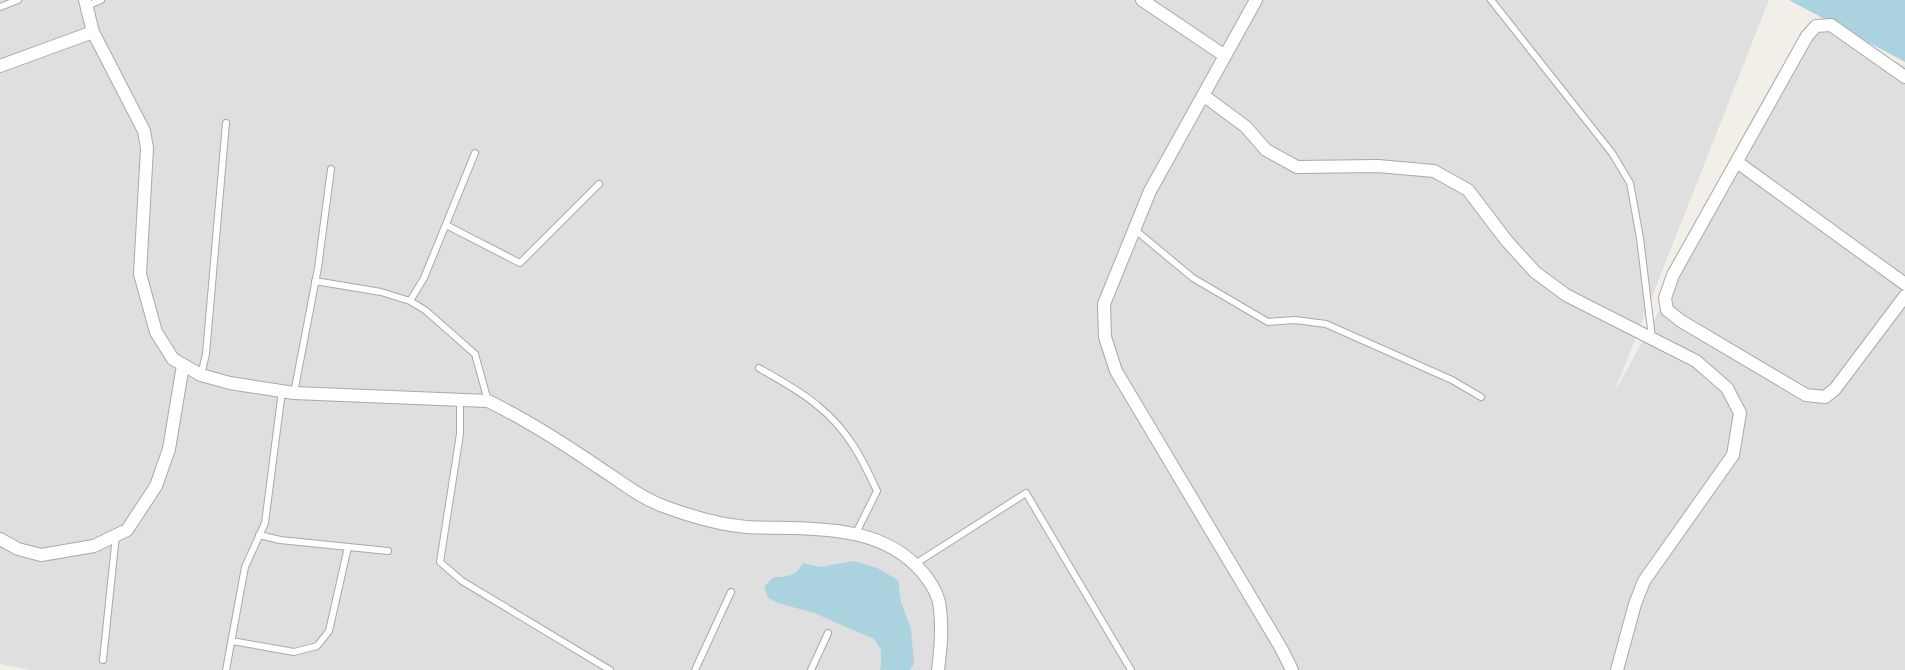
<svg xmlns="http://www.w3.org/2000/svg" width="1905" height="670" font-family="'Open Sans',sans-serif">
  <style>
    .residential { fill: #e0dfdf }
    .water { fill: #aad3df }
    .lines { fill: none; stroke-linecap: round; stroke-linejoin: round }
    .service-casing { stroke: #a9a9a9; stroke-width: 8 }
    .minor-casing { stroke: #a9a9a9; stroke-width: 14 }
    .service { stroke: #fff; stroke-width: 6 }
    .minor { stroke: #fff; stroke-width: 12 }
  </style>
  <rect width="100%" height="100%" fill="#f2efe9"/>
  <path class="residential" d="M0 0H1769L1614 393 1816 26 1905 66V670H30L0 664Z"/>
  <path class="water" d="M1789 0H1905V62Z
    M854 561 877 568 898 580 901 602 911 629 914 663 910 670H880L881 664V650L874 639 814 613 778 603 768 598 764 586 774 577C788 577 796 576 803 563L820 567Z"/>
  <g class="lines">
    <g class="service-casing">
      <path id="service" d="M1491 0 1612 153 1630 183 1640 238 1652 338
        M87 6 101 0
        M0 7 18 0
        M446 225 520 263 599 184
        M1134 229 1193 278 1268 322 1295 320 1326 324 1452 380 1481 397
        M315 281 381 292 410 301 425 310 475 354 488 401
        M410 301 424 278 475 153
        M759 368C779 380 801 391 818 406 847 429 862 458 877 491L856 533
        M201 375 206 354 226 123
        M294 393 318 268 331 169
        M460 399V434L440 562 462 581 610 670
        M259 535 280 540 388 551
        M915 564 1026 493 1131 670
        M232 641 294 652 317 646 329 631 348 547
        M103 660 116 535
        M226 670 245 567 265 523 282 391
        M695 670 731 592
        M811 670 828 633"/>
    </g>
    <g class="minor-casing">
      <path id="minor" d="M85 0 93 32 144 131 147 148 140 274 156 332 173 359 201 375 230 383 294 393 488 401C527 420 563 443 598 467 620 481 639 497 663 506 687 515 721 525 747 527 808 530 879 521 923 573 930 582 936 590 939 602 943 625 941 647 938 670
        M1142 0 1225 56
        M1256 0 1150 191 1104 304 1105 337 1116 371 1281 648 1292 670
        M0 66 93 32
        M1905 77 1831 25 1816 26 1807 36 1673 275 1665 298 1667 310 1681 321 1806 395 1825 397 1835 389 1905 296
        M1203 95 1246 127 1266 150 1297 167 1378 166 1434 171 1468 190 1506 240 1535 272 1566 295 1696 361 1727 388 1740 413 1733 455 1644 581 1635 604 1617 670
        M1737 162 1905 284
        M0 539 18 549 41 555 94 546 127 530 156 486 169 449 183 365"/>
    </g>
    <use href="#service" class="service"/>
    <use href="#minor" class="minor"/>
  </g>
</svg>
